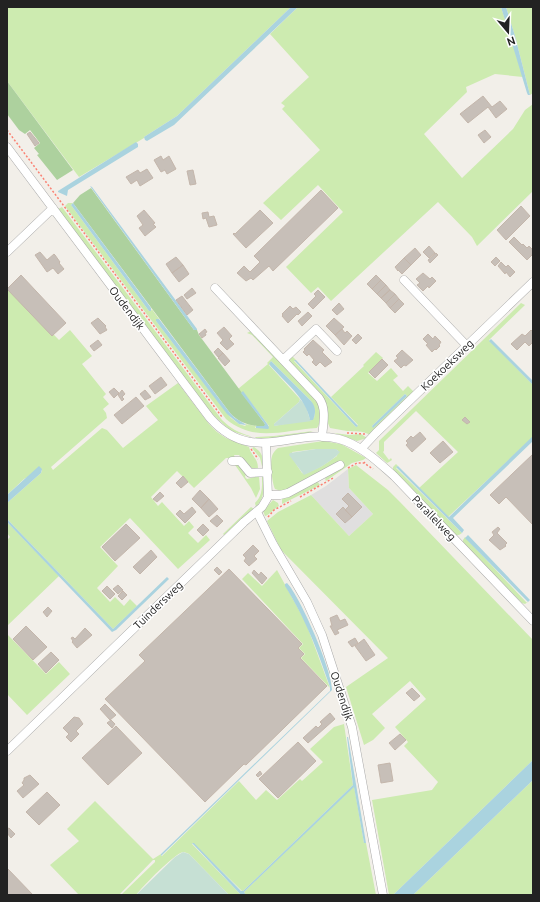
<svg xmlns="http://www.w3.org/2000/svg" width="540" height="902" font-family="Ubuntu,sans-serif">
  <style>
    .residential { fill: #e0dfdf }
    .grass { fill: #cdebb0; fill-rule: evenodd }
    .forest { fill: #add19e }
    .wetland { fill: #c6e0d4 }
    .water { fill: #aad3df }
    .building { fill: #c7bfb8; stroke: #c4b6ab }
    .lines { fill: none; stroke-linecap: round; stroke-linejoin: round }
    .minor-casing { stroke: #a9a9a9; stroke-width: 9 }
    .path { stroke: #fa8072; stroke-width: 1.5; stroke-dasharray: 2 2; stroke-linecap: butt }
    .minor { stroke: #fff; stroke-width: 8 }
    .labels { text-anchor: middle; stroke-width: 3; stroke-linejoin: round; paint-order: stroke }
    .street-label { font-size: 11px; fill: #222; stroke: #fff }
  </style>
  <rect width="100%" height="100%" fill="#f2efe9"/>
  <path class="residential" d="M348 469 349 488 373 514 349 536 311 495 326 486Z"/>
  <path class="grass" d="M7 7H291L177 116 144 137V138L79 177 7 81Z
    M298 7H501L523 77 495 74 466 87 467 92 424 134 462 178 513 129 525 110 533 104V191L477 246 472 237 438 202 331 301 318 287 311 293 286 267 343 212 318 185 281 220 263 203 320 150 282 109 285 106 281 103 309 77 270 34Z
    M506 7H533V93L530 95 515 36Z
    M68 203H73L71 205 149 311 152 310 151 308 159 319 156 320V321L231 418 239 424 245 426 246 425 245 424 256 426 255 428 269 426 243 392 241 393 238 389 268 364 267 363 273 357 252 335 247 333 251 331 316 398C321 407 323 419 317 428 283 430 255 443 226 419L65 206ZM271 361 311 401 315 412 314 418 274 426V424L299 402 300 399 269 365Z
    M62 207 222 420C230 428 239 433 250 436L251 437 231 431 212 414 58 209Z
    M7 287 59 340 70 330 92 356 82 364 106 394 103 397 109 404 103 409 106 413 107 418 51 467 53 470 102 428 107 430 123 448 158 420 146 406 178 383 209 424 217 432 226 438 249 447C251 456 258 458 258 468 247 469 246 464 239 455H234L235 458H226L194 488 177 471 151 497 158 506 162 502 184 526 189 521 194 527 188 533 198 543 206 535 210 540 178 569 130 518 100 547 118 566 97 588 110 602 115 597 124 606 130 599 137 606 113 629 7 519V503L41 473 42 470 24 479 7 495Z
    M521 303 525 305 489 340 533 385V437L448 517 419 488 458 452 416 411 384 442V451L383 452 389 460 391 458 392 460 389 462 387 463 376 453 379 450V441Z
    M376 352 383 358 368 373 377 381 391 368 398 376 393 380 403 391 408 386 414 392 370 435C362 430 356 432 347 431 341 430 336 429 330 428L327 421V412L288 364 289 359 292 356 296 360 294 361 356 427 358 425 331 397 364 366 363 365ZM405 394 407 396 372 427V426Z
    M313 431 308 433 272 439 255 438 256 437 274 436Z
    M334 433 349 435 361 434 367 438 357 441Z
    M323 441 341 444 366 458 363 460 352 463 326 481 325 479 327 476 286 490 281 491 275 489C272 483 270 463 272 456 273 453 275 450 278 448ZM316 449 338 450 337 456 322 466 305 474 302 473 296 464 292 452Z
    M254 447C262 452 263 457 264 465L262 466 260 458 252 448Z
    M396 464 398 466 396 468 462 533 459 535H456L393 470V467Z
    M235 465H240L246 474 245 477 247 479 259 476 260 489 256 498 251 488Z
    M356 465 388 490 400 502 533 640V760L393 895H389L372 800 432 790 438 782 404 746 408 742 395 727 426 699 410 681 372 714 385 728 373 740 364 745 346 687 388 658 281 550 267 521 278 512 311 495 349 536 373 514 349 488 348 469Z
    M262 476H264C264 488 265 498 256 507L255 503C263 495 262 487 262 476Z
    M317 481 320 485 282 504V499Z
    M273 500 278 503 279 506C274 509 268 516 265 516L263 511Z
    M251 507 254 509 224 535 223 534Z
    M7 522 59 576 7 626V540L10 537 7 533Z
    M465 537 527 603 528 602 525 604 522 603 463 543V540Z
    M277 570 306 623 330 688 301 658 305 654 299 648 303 644 242 579 248 573 262 586Z
    M7 634 46 674 59 662 70 674 27 715 7 694Z
    M344 724 353 785 243 891H242L193 843 192 844 241 895H229L189 854C187 853 185 852 183 852 174 854 142 887 136 895L122 894 155 862V860H153L119 895H79L50 865 79 841 67 829 95 801 153 859 161 854V856H162L239 781 256 800 266 790 277 800 300 779 302 781 323 762 310 749 334 727Z
    M533 780V895H413Z
    M354 786 364 843H366L376 895H246L244 892Z"/>
  <path class="forest" d="M7 81 73 170 57 180 37 155 39 154 34 148 40 143 30 130 25 134 19 130 7 114Z
    M91 188 194 330H197L199 335 265 424V426C252 427 239 423 230 413L73 203 80 195Z"/>
  <path class="wetland" d="M300 399 306 406 310 420 312 421 274 426V424L299 402Z
    M316 449H336L340 452C332 462 315 470 304 475L289 455 290 453Z
    M183 852 189 854 229 895H136L175 857Z"/>
  <path class="water" d="M291 7H298L174 125 147 141 145 140 144 137 177 116Z
    M501 7H506L515 36 530 95H528L527 93Z
    M136 142 138 144V147L68 190 67 196 58 192V191Z
    M90 186 92 187 197 329V330H194Z
    M73 203 151 308V311H149L71 205Z
    M156 319H159L230 413 235 418 245 424 246 425 239 424 227 414 156 321Z
    M491 339 533 381V385L489 341Z
    M294 360H296L358 426 356 427Z
    M271 361 311 401C316 407 316 413 313 420H310C306 397 283 381 269 364Z
    M243 391 268 425 269 428 268 429 256 428V426H264L265 424 241 393Z
    M405 394 407 396 373 428 372 426Z
    M533 436V441L453 518 464 530 462 533 396 467 398 466 449 517Z
    M39 466 42 469 41 473 7 503V495Z
    M7 519 113 629 167 577 169 579 116 630 112 632 7 522Z
    M468 535 530 600 528 602 465 538Z
    M287 583C300 596 333 672 332 690L161 856V854L330 691V687C317 649 306 620 285 586V584Z
    M347 737H348L366 843H364L354 787 244 892 246 895H241L192 843H194L241 891H243L353 785Z
    M533 760V780L413 895H393Z"/>
  <path class="building" d="M483 96 492 107 500 101 507 109 496 118 488 107 468 123 460 114Z
    M485 130 491 137 484 143 478 135Z
    M30 132 39 143 35 146 27 134Z
    M161 156 163 160 169 156 176 169 167 174 165 170 161 172 154 160Z
    M147 169 153 178 140 186 137 180 131 184 126 177 138 170 140 173Z
    M193 170 196 184 190 185 187 171Z
    M321 190 338 208 273 271 269 266 253 280 251 278 246 281 237 273 244 266 250 272 260 262 254 256Z
    M521 206 530 216 506 240 497 230Z
    M144 210 155 223 153 224 156 227 145 236 139 228 143 225 137 216Z
    M260 210 273 223 246 248 233 234 234 233 235 234Z
    M208 212 209 217 214 216 217 225 209 227 206 218 203 219 202 213Z
    M514 237 522 245 523 244 527 248 529 246 533 250V254L527 260 509 242Z
    M429 246 435 253 429 258 423 252Z
    M415 248 421 255 411 265 404 258Z
    M40 252 47 260 54 254 55 255 60 262 59 263 64 269 58 274 53 268 47 272 35 255Z
    M436 253 438 255 430 263 428 260Z
    M176 257 183 265 172 273 166 264Z
    M496 257 500 261 495 266 491 262Z
    M404 258 411 265 402 274 398 270V271L395 267Z
    M501 262 506 267 508 265 515 272 510 277 506 272 505 274 498 266Z
    M183 265 189 274 179 282 172 273Z
    M423 273 430 279 432 277 436 281 429 288 428 286 423 291 417 285 420 283 416 279Z
    M21 275 66 323 52 336 7 289Z
    M376 275 381 280 372 289 367 284Z
    M381 280 386 285 377 294 372 289Z
    M386 285 390 290 381 298 377 294Z
    M192 288 196 293 187 299 184 295Z
    M318 290 325 297 313 309 308 304 316 296 314 294Z
    M390 290 395 294 386 303 381 298Z
    M395 294 399 299 390 308 386 303Z
    M182 296 193 310 187 315 176 300Z
    M399 299 404 304 395 313 390 308Z
    M339 303 344 309 337 315 332 310Z
    M290 306 293 309 296 307 301 312 298 315 297 314 288 323 282 316 283 315 282 314Z
    M308 312 312 316 302 326 298 321Z
    M98 318 106 326 105 327 107 330 100 334 91 323Z
    M334 318 344 327 335 335 326 326Z
    M224 327 232 336 229 339 234 344 227 350 220 343 223 340 217 333Z
    M205 329 207 332 205 333 206 335 202 338 199 334Z
    M342 329 345 333 347 331 352 336 344 345 335 335Z
    M531 330 533 332V342L529 346 525 342 517 350 511 344 522 334 525 336Z
    M358 334 362 338 356 344 352 340Z
    M428 334 433 339 435 336 441 342 439 345 440 346 436 350 435 349 432 352 426 345 428 344 423 339Z
    M98 340 102 345 94 351 90 346Z
    M313 340 324 350 322 352 332 362 325 367 320 362 316 366 312 362 314 360 309 354 307 356 303 352 305 350 304 349Z
    M218 348 223 353 218 357 214 352Z
    M402 350 413 360 406 366 404 365 401 368 394 361 398 358 396 356Z
    M223 353 230 361 225 366 218 358Z
    M382 359 388 365 375 378 369 372Z
    M161 377 167 385 155 394 149 386Z
    M114 388 119 393 114 398 109 392Z
    M122 390 125 394 122 397 124 399 122 401 118 395Z
    M145 390 151 397 145 400 140 394Z
    M136 397 144 406 122 424 114 415Z
    M465 417 470 422 467 424 462 420Z
    M420 432 426 439 412 452 406 445 408 443 406 441 411 436 413 438Z
    M443 441 453 452 440 463 430 453Z
    M533 454V525L506 497 499 504 490 495Z
    M183 476 188 482 181 488 176 483Z
    M200 490 209 499 201 508 192 499Z
    M160 492 164 496 157 502 153 499Z
    M348 493 362 507 352 517 345 510 349 506 342 499Z
    M209 499 218 509 209 517 201 508Z
    M192 507 196 512 185 523 176 514 180 510 184 514Z
    M343 507 352 517 345 523 336 514Z
    M217 515 223 521 217 527 210 521Z
    M126 524 140 538 115 561 102 547Z
    M203 524 209 530 203 536 197 530Z
    M498 527 500 529 497 533 507 543 505 545 506 546 500 550 489 540 494 535 492 532Z
    M253 545 259 551 254 556 257 559 249 566 244 561 246 558 243 555Z
    M151 550 157 557 140 574 133 567Z
    M217 567 222 572 219 575 214 570Z
    M229 569 302 644 298 648 304 654 300 658 327 686 246 765 244 764 205 802 105 699 145 661 139 655Z
    M254 570 259 575 261 572 267 578 262 584 252 573Z
    M118 585 123 590 118 594 113 589Z
    M107 586 115 594 110 599 102 591Z
    M123 591 127 595 122 600 118 596Z
    M48 607 52 611 47 617 43 612Z
    M337 615 340 621 345 619 348 625 337 630 339 633 335 635 330 626H332L330 618Z
    M26 626 47 647 33 660 13 639Z
    M85 628 92 635 77 648 72 642 73 641 71 638 73 637 75 639Z
    M355 638 358 643 352 647 348 642Z
    M364 639 375 655 366 661 355 646Z
    M51 652 59 660 46 673 38 664Z
    M412 688 420 696 414 701 406 693Z
    M105 704 116 715 110 720 100 709Z
    M330 713 335 719 308 743 303 738 316 726 318 728 322 724 320 722Z
    M74 717 79 718 83 724 76 731 79 734 71 742 66 737 69 734 63 728Z
    M111 720 115 724 112 728 107 723Z
    M116 726 142 753 108 785 82 758Z
    M400 734 406 740 395 750 389 743Z
    M298 742 316 761 278 798 259 779Z
    M390 763 393 781 381 783 378 765Z
    M260 771 262 774 258 777 256 775Z
    M30 775 39 784 23 798 17 791 24 785 22 783 24 780V778Z
    M47 792 60 805 39 825 26 812Z
    M9 828 15 834 11 838 7 833V829Z
    M7 868 33 895H7Z"/>
  <g class="lines">
    <g class="minor-casing">
      <path id="minor" d="M7 147 210 418C253 466 291 427 339 439 361 445 378 462 394 476L533 621
        M7 252 53 208
        M404 280 467 346
        M215 288 319 398C327 409 323 425 322 437
        M283 360 316 329 337 351
        M361 449 376 433 533 282
        M232 461H240L250 473 268 472
        M269 495H280L288 493 340 465
        M257 512 273 544 307 602 322 635 352 727 383 895
        M7 751 244 522 262 507 268 497 266 443"/>
    </g>
    <path class="path" d="M7 130 222 417
      M347 433 365 434
      M251 449 258 459
      M365 462 364 463 373 469
      M348 468 357 463H364
      M300 497 333 478
      M268 517 274 510 291 501"/>
    <use href="#minor" class="minor"/>
  </g>
  <g class="labels">
    <g class="street-label">
      <text transform="translate(127 308) rotate(53)" y="4">Oudendijk</text>
      <text transform="translate(447 365) rotate(-44)" y="4">Koekoeksweg</text>
      <text transform="translate(434 518) rotate(46)" y="4">Parallelweg</text>
      <text transform="translate(158 605) rotate(-44)" y="4">Tuindersweg</text>
      <text transform="translate(342 696) rotate(72)" y="4">Oudendijk</text>
    </g>
  </g>
  <rect width="540" height="902" fill="none" stroke="#222222" stroke-width="16"/>
  <g transform="translate(508 32) rotate(161)" stroke="#ffffff" stroke-width="3" paint-order="stroke">
  <path d="M0-3L7 15L0 10L-7 15Z" fill="#222222"/>
  <text y="-6" font-size="11" font-weight="bold" text-anchor="middle" fill="#222222">N</text>
  </g>
</svg>
